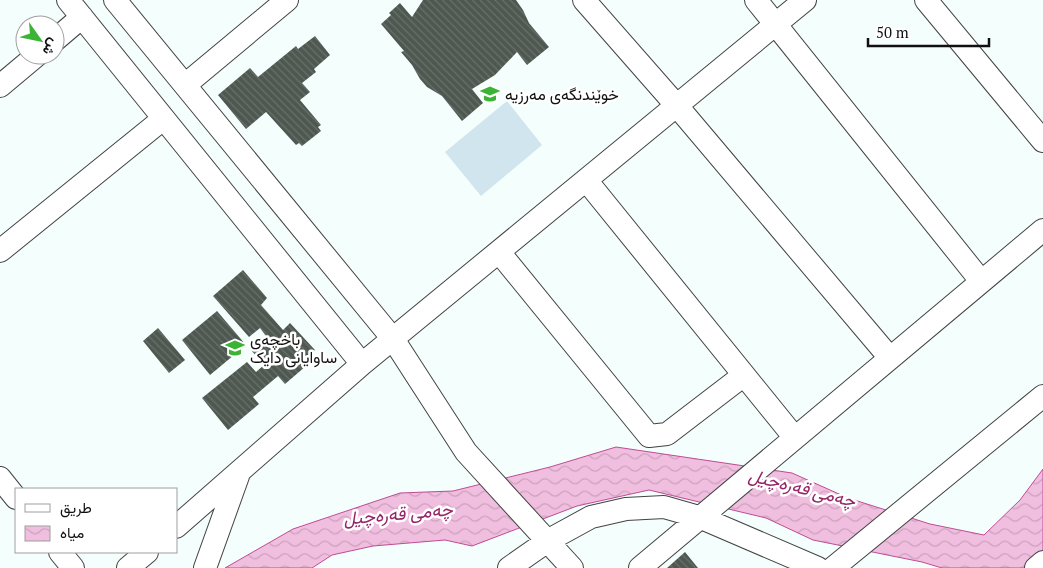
<svg xmlns="http://www.w3.org/2000/svg" width="1043" height="568" font-family="'PT Serif',Vazirmatn,serif">
  <style>
    .pitch { fill: #d1e5ee }
    .water { fill: url(#water-waves); stroke: #c04c94 }
    .building { fill: url(#building-back-hatch) }
    .lines { fill: none; stroke-linecap: round; stroke-linejoin: round }
    .minor-casing { stroke: #434343; stroke-width: 24 }
    .minor { stroke: #fff; stroke-width: 22 }
    .labels { text-anchor: middle; stroke-width: 5; stroke-linejoin: round; paint-order: stroke }
    .poi-label { font-size: 16px; fill: #101010; stroke: #fff; text-anchor: start }
    .water-label { font-size: 18px; font-style: italic; fill: #962567; stroke: #fff }
  </style>
  <defs>
    <pattern id="water-waves" width="16" height="10" patternUnits="userSpaceOnUse" patternTransform="scale(1.25)"><rect width="16" height="10" fill="#f0bede"/><path d="M0 5q4-4 8 0t8 0" fill="none" stroke="#cda2bd"/></pattern>
    <pattern id="building-back-hatch" width="6" height="6" patternUnits="userSpaceOnUse" patternTransform="scale(1.25)"><rect width="6" height="6" fill="#4e5851"/><path d="M-1 5l2 2M0 0l6 6M5-1l2 2" fill="none" stroke="#68706a"/></pattern>
  </defs>
  <rect width="100%" height="100%" fill="#f4fefc"/>
  <path class="pitch" d="M507 101 542 145 481 196 445 152Z"/>
  <path class="water" d="M616 447 792 473 848 498 930 524 984 535 1020 500 1043 469V553L1027 568H942L922 562 813 540 766 518 649 490 577 506 472 546 445 540 373 546 332 555 312 568H225L293 529 400 493 453 491 550 467Z"/>
  <path class="building" d="M423 0H516L523 10 529 23 549 47 527 65 517 52 495 75 472 89 483 103 462 121 442 96 427 87 420 79 412 65 401 52 404 51 381 24 391 15 389 13 400 3 412 17Z
    M315 36 330 55 314 69 316 72 302 83 310 92 300 100 321 125 318 127 321 131 302 146 299 143 296 145 266 112 246 129 218 95 250 68 258 77 296 46 298 49Z
    M243 270 267 298 261 305 283 330 290 323 315 350 309 355 313 360 285 384 278 376 253 397 259 404 228 430 202 398 247 362 256 372 264 365 251 350 266 336 260 328 249 337 213 296Z
    M217 311 246 345 210 375 182 340Z
    M158 328 185 360 169 373 143 341Z
    M685 552 698 568H667Z"/>
  <g class="lines">
    <g class="minor-casing">
      <path id="minor" d="M68 0 362 364
        M115 0 393 339 466 452 572 568
        M584 0 677 106 890 358
        M756 0 981 281
        M926 0 1043 141
        M55 40 82 17
        M185 85 287 0
        M0 86 37 55
        M586 180 795 438
        M0 251 163 119
        M499 252 649 436 667 434 744 375
        M0 478 16 498
        M176 527 362 364 805 0
        M60 552 73 568
        M128 568 147 552
        M205 568 238 476
        M509 568 549 540 591 517 626 509 664 507 699 517 818 568
        M640 568 1043 230
        M833 568 1043 396
        M1036 568 1043 562"/>
    </g>
    <use href="#minor" class="minor"/>
  </g>
  <defs>
    <g id="school-bare" transform="scale(1.5)"><path d="M0-5L7-2L0 1L-7-2ZM-4 1L0 2.5L4 1V4Q0 6-4 4Z" fill="#3db335" stroke="#fff" stroke-width="2.5" paint-order="stroke"/></g>
  </defs>
  <g fill-rule="evenodd">
    <use href="#school-bare" x="490" y="94"/>
    <use href="#school-bare" x="235" y="348"/>
  </g>
  <g class="labels">
    <g class="poi-label">
      <text x="505" y="100">خوێندنگەی مەرزیە</text>
      <text x="250" y="345">باخچەی<tspan x="250" dy="18">ساوایانی دایک</tspan></text>
    </g>
    <g class="water-label">
      <text transform="translate(802 488) rotate(14)" y="6">چەمی قەرەچیل</text>
      <text transform="translate(398 514) rotate(-5)" y="6">چەمی قەرەچیل</text>
    </g>
  </g>
  <rect x="15" y="488" width="162" height="65" fill="#ffffff" stroke="#9f9f9f"/>
  <rect x="25" y="504" width="25" height="8" fill="#ffffff" stroke="#9f9f9f"/>
  <text x="60" y="513" font-size="15" fill="#101010">طريق</text>
  <rect x="25" y="526" width="25" height="15" fill="url(#water-waves)" stroke="#9f9f9f"/>
  <text x="60" y="538" font-size="15" fill="#101010">مياه</text>
  <g transform="translate(40 40) rotate(123)"><circle r="24" fill="#ffffff" stroke="#9f9f9f"/>
  <path d="M0-4L9 19L0 12L-9 19Z" fill="#3db335"/>
  <text y="-8" font-size="14" font-weight="bold" text-anchor="middle" fill="#101010">ش</text>
  </g>
  <path d="M868 38v8h121v-8" fill="none" stroke="#101010" stroke-width="2.5"/>
  <text x="876" y="38" font-size="15" fill="#101010" stroke="#ffffff" stroke-width="4" paint-order="stroke">50 m</text>
</svg>
